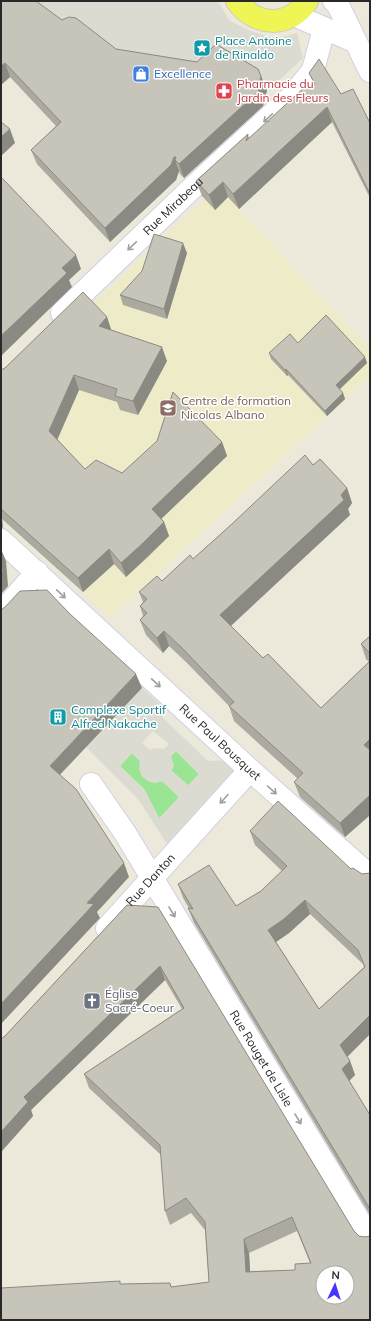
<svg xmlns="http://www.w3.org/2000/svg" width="371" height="1321" font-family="Mulish,sans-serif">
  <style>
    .education { fill: #eeecc8 }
    .green { fill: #99e594 }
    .plaza { fill: #dcdbd1; fill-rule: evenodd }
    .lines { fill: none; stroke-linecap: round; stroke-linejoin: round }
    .street-casing { stroke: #d1cfe3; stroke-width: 24 }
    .secondary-casing { stroke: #d1cfe3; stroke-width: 24 }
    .primary-casing { stroke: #ccc; stroke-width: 24 }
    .street { stroke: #fff; stroke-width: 22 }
    .secondary { stroke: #fff; stroke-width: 22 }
    .primary { stroke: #eff555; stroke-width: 22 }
    .wall { fill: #aba9a0; fill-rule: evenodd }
    .shaded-wall { fill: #8b8a82 }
    .building { fill: #c7c5ba; stroke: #8b8a82; fill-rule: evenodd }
    .oneway { stroke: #9f9f9f }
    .labels { text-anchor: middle; stroke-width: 3; stroke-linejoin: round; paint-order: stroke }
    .culture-label { font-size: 12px; fill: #0d838f; stroke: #fff; text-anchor: start }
    .shop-label { font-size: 12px; fill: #366cbe; stroke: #fff; text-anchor: start }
    .health-label { font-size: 12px; fill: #be3a42; stroke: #fff; text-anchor: start }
    .street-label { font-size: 12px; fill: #292929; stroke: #fff }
    .education-label { font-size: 12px; fill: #785e54; stroke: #fff; text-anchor: start }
    .worship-label { font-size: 12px; fill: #5b616d; stroke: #fff; text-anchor: start }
  </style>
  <rect width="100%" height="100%" fill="#ece9da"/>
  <path class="education" d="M218 187 370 349V376L111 617 1 518V390Z"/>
  <path class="green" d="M176 751 199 774 188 786 172 771 171 756Z
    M132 753 140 761 142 776C148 782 153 784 162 781L179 797 159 819 144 789 120 766Z"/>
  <path class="plaza" d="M24 1H218L229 20 248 30 275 39 297 33 303 58 269 90 265 81 222 56 201 74 121 61 72 28Z
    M142 688 160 704 163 718 208 761 227 760 237 769 171 850 138 799 86 747ZM153 731 169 744 164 749 154 748 150 750 142 743ZM176 751 199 774 188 785 172 771 174 765 171 756ZM132 753 140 761 139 769 142 776 148 781 156 783 162 781 179 797 160 819 144 789 120 766Z"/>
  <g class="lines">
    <g class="street-casing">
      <g id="street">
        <path id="s1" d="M62 313 190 190 293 95 313 70 324 29"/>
        <path id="s2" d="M1 540 250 770 370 876"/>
        <path d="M1 613 37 572"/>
        <path id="s3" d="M91 784 125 833 370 1239"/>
        <path id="s4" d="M107 928 250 770"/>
      </g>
    </g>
    <g class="secondary-casing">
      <path id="secondary" d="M334 1 338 5 370 71
        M294 15 356 42"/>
    </g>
    <g class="primary-casing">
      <path id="primary" d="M237 1C255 26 289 29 307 1"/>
    </g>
    <use href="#street" class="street"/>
    <use href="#secondary" class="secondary"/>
    <use href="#primary" class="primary"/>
  </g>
  <path class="wall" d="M1 1 62 20 116 49 267 90 263 106 184 178 180 174 179 171 176 180 110 242 37 164 31 150 56 126 10 77 1 85Z
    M309 73 341 94 370 123V198L332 122 239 209 228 197 215 210 202 196 196 181 248 134 249 138 314 84Z
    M187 253 167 319 123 305 120 295Z
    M107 317 111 330 167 361 138 415 120 410 117 402 79 390 57 439 85 469 122 473 222 442 227 456 161 519 164 522 169 536 147 558 126 577 114 564 83 592 2 519 3 528H1V370Z
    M298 343 367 363 339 389 343 393 345 399 327 416 288 375 287 376 271 359 269 353Z
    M313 465 347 488 352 503 348 509 350 515 231 626 263 658 321 708 369 662 366 659 361 644 370 636V815L345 837 300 797 294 782 298 779 234 721 229 706 186 662 169 646 163 653 146 635 140 620 143 616 140 606 143 602 139 592 162 581 193 559Z
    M250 831 351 869 362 874 370 873V1034L347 1057 350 1061 355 1075 349 1081 370 1115V1215L194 923 188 908H189L183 898 178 884 236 906 261 891 282 871 255 845ZM310 914 363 964 364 967 319 1009 276 942 289 933Z
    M127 905 354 1231 359 1236 365 1237 370 1320 121 1284 172 1287 209 1282 205 1230 191 1213 170 1225 165 1211 161 1155 89 1088 84 1074 182 1009 165 980 31 1110 33 1116 1 1152 5 1036ZM297 1231 310 1263 295 1270 250 1271 249 1253Z"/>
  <path class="shaded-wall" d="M5 63 10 77 1 85V66Z
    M261 76 267 90 263 106 184 178 179 164Z
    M327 107 332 122 239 209 233 194Z
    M10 129 15 143 1 156V137Z
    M174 157 179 171 176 180 110 242 105 228Z
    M223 182 228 197 215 210 209 195Z
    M183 243 187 253 167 319 164 309Z
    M76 255 81 269 69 280 72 287 1 356V336L62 268Z
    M107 317 112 332 99 326Z
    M162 347 167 361 138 415 133 401Z
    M365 357 367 363 338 391 336 385Z
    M286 369 288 375 287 376 285 370Z
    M74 375 79 390 55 445 49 431Z
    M343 393 345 399 327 416 325 411Z
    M222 442 227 456 157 523 152 509Z
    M347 488 352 503 348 509 350 515 226 630 220 615 341 495Z
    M1 517 2 519 3 528 1 523Z
    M164 522 169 536 126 577 121 563Z
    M1 549 6 561 8 586 1 594Z
    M109 549 114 564 83 592 78 578Z
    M164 631 169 646 163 653 157 638Z
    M136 674 142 688 55 780 50 766Z
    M370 739V759L364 745Z
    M370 795V815L345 837 340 823Z
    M124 863 129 877 97 912 100 918 1 1024V1004L87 903Z
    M305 900 310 914 289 933 273 944 268 930Z
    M160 966 165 980 31 1110 33 1116 1 1152V1132L24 1097Z
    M370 1015V1034L345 1059 340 1045Z
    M350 1061 355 1075 347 1083 342 1069Z
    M244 1239 249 1253 251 1286 246 1272Z"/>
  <path class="building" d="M1 1H36L62 20 69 17 76 18 116 49 197 62 216 44 258 69 261 76 258 92 179 164 175 160 176 157H174L171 165 105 228 31 150 61 122 5 63 1 66Z
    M319 59 341 94 353 89 370 123V194L327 107 233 194 223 182 209 195 196 181 248 134 246 141 308 84H315L309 73Z
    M1 122 10 129 1 137Z
    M1 177 76 255 62 268 67 273 1 336Z
    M154 234 183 243 164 309 120 295 142 271Z
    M83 292 107 317 99 326 162 347 133 401 115 396 117 389 74 375 49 431 85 469 96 460 122 473 157 441 173 392 222 442 152 509 164 522 142 544 121 563 109 549 78 578 1 509V370L5 368Z
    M326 315 365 357 336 385 343 393 325 411 286 369 285 370 269 353 290 334 298 343Z
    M305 455 313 465 320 459 347 488 341 495 344 500 220 615 263 658 268 654 321 708 370 661V739L364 745 370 750V795L340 823 294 782 303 773 229 706 234 702 181 647 164 631 157 638 140 620 147 613 140 606 147 599 139 592 157 576 162 581 190 555 193 559 233 523Z
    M1 554 3 572 1 574Z
    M47 590 70 614 136 674 50 766 76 789 124 863 87 903 94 904 1 1004V610L5 607 20 591Z
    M370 636V653L361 644Z
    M278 801 351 869 353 868 362 874 370 873V1015L340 1045 350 1061 342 1069 370 1115V1209L188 908 193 909 178 884 209 865 236 906 261 891 287 866 250 831ZM305 900 358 950 365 967 319 1009 268 930 284 919Z
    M127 905 158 907 354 1231 359 1236 365 1237 370 1236V1320H1V1288L120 1281V1284L170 1283 171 1287 209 1282 205 1222 186 1198 165 1211 160 1145 84 1074 184 1008 160 966 24 1097 28 1102 1 1132V1039L5 1036ZM292 1217 311 1263 295 1264V1270L246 1272 244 1239ZM323 1273H347V1297H323Z"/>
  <defs><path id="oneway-shaft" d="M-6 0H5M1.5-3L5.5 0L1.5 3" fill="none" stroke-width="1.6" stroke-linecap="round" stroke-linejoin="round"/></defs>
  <g class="oneway">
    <use href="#oneway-shaft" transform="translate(268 118) rotate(137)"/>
    <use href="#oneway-shaft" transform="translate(132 246) rotate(136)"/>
    <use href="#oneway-shaft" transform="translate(61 594) rotate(43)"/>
    <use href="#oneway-shaft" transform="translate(156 683) rotate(43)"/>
    <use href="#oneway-shaft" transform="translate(272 790) rotate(42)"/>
    <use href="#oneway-shaft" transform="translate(224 799) rotate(132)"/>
    <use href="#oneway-shaft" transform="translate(172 912) rotate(59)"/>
    <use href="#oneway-shaft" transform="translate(298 1119) rotate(59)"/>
  </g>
  <defs>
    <g id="sight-square" transform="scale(0.9)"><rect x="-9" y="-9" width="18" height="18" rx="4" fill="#0f9aa8" stroke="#fff"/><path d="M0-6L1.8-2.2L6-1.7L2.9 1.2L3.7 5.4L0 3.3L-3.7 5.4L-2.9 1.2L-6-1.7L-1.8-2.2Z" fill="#fff"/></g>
    <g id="shop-square" transform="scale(0.9)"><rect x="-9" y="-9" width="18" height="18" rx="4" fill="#3f7fe0" stroke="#fff"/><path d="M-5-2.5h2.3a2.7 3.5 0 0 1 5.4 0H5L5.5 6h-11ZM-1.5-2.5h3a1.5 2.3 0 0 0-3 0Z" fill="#fff"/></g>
    <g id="pharmacy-square" transform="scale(0.9)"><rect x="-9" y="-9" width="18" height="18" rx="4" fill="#e0444e" stroke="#fff"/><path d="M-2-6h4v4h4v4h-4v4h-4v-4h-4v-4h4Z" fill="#fff"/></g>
    <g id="university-square" transform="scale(0.9)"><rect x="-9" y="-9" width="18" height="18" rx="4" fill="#8d6e63" stroke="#fff"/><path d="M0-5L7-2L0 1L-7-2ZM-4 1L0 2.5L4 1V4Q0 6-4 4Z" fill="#fff"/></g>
    <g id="building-square" transform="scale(0.9)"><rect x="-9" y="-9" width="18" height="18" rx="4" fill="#0f9aa8" stroke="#fff"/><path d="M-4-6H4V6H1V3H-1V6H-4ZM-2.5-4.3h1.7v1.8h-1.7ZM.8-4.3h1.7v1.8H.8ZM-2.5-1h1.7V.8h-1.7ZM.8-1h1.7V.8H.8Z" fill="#fff"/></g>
    <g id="church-square" transform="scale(0.9)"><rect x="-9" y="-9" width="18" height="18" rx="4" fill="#6b7280" stroke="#fff"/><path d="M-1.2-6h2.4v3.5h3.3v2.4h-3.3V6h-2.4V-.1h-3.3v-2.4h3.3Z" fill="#fff"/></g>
  </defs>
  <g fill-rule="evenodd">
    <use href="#sight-square" x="202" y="48"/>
    <use href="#shop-square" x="141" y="74"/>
    <use href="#pharmacy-square" x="224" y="91"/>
    <use href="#university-square" x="168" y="408"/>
    <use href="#building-square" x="58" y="717"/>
    <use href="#church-square" x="92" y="1001"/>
  </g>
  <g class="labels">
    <g class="culture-label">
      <text x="215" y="45">Place Antoine<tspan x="215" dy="14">de Rinaldo</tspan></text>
      <text x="71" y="714">Complexe Sportif<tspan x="71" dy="14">Alfred Nakache</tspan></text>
    </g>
    <g class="shop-label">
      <text x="154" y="78">Excellence</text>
    </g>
    <g class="health-label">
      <text x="237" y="88">Pharmacie du<tspan x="237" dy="14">Jardin des Fleurs</tspan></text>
    </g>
    <g class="street-label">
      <text dy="4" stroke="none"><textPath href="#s1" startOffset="154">Rue Mirabeau</textPath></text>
      <text dy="4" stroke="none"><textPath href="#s2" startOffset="298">Rue Paul Bousquet</textPath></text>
      <text dy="4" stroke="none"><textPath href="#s4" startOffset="65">Rue Danton</textPath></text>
      <text dy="4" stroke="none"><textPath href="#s3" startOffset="323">Rue Rouget de Lisle</textPath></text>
    </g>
    <g class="education-label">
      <text x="181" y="405">Centre de formation<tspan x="181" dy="14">Nicolas Albano</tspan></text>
    </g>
    <g class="worship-label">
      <text x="105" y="998">Église<tspan x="105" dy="14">Sacré-Coeur</tspan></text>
    </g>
  </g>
  <rect width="371" height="1321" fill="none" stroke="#292929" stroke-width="4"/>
  <g transform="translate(335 1285) rotate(4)"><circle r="19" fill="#ffffff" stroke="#a9a9a9"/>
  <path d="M0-3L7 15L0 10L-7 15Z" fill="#4634ff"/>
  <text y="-6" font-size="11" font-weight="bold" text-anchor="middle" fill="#292929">N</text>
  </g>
</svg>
